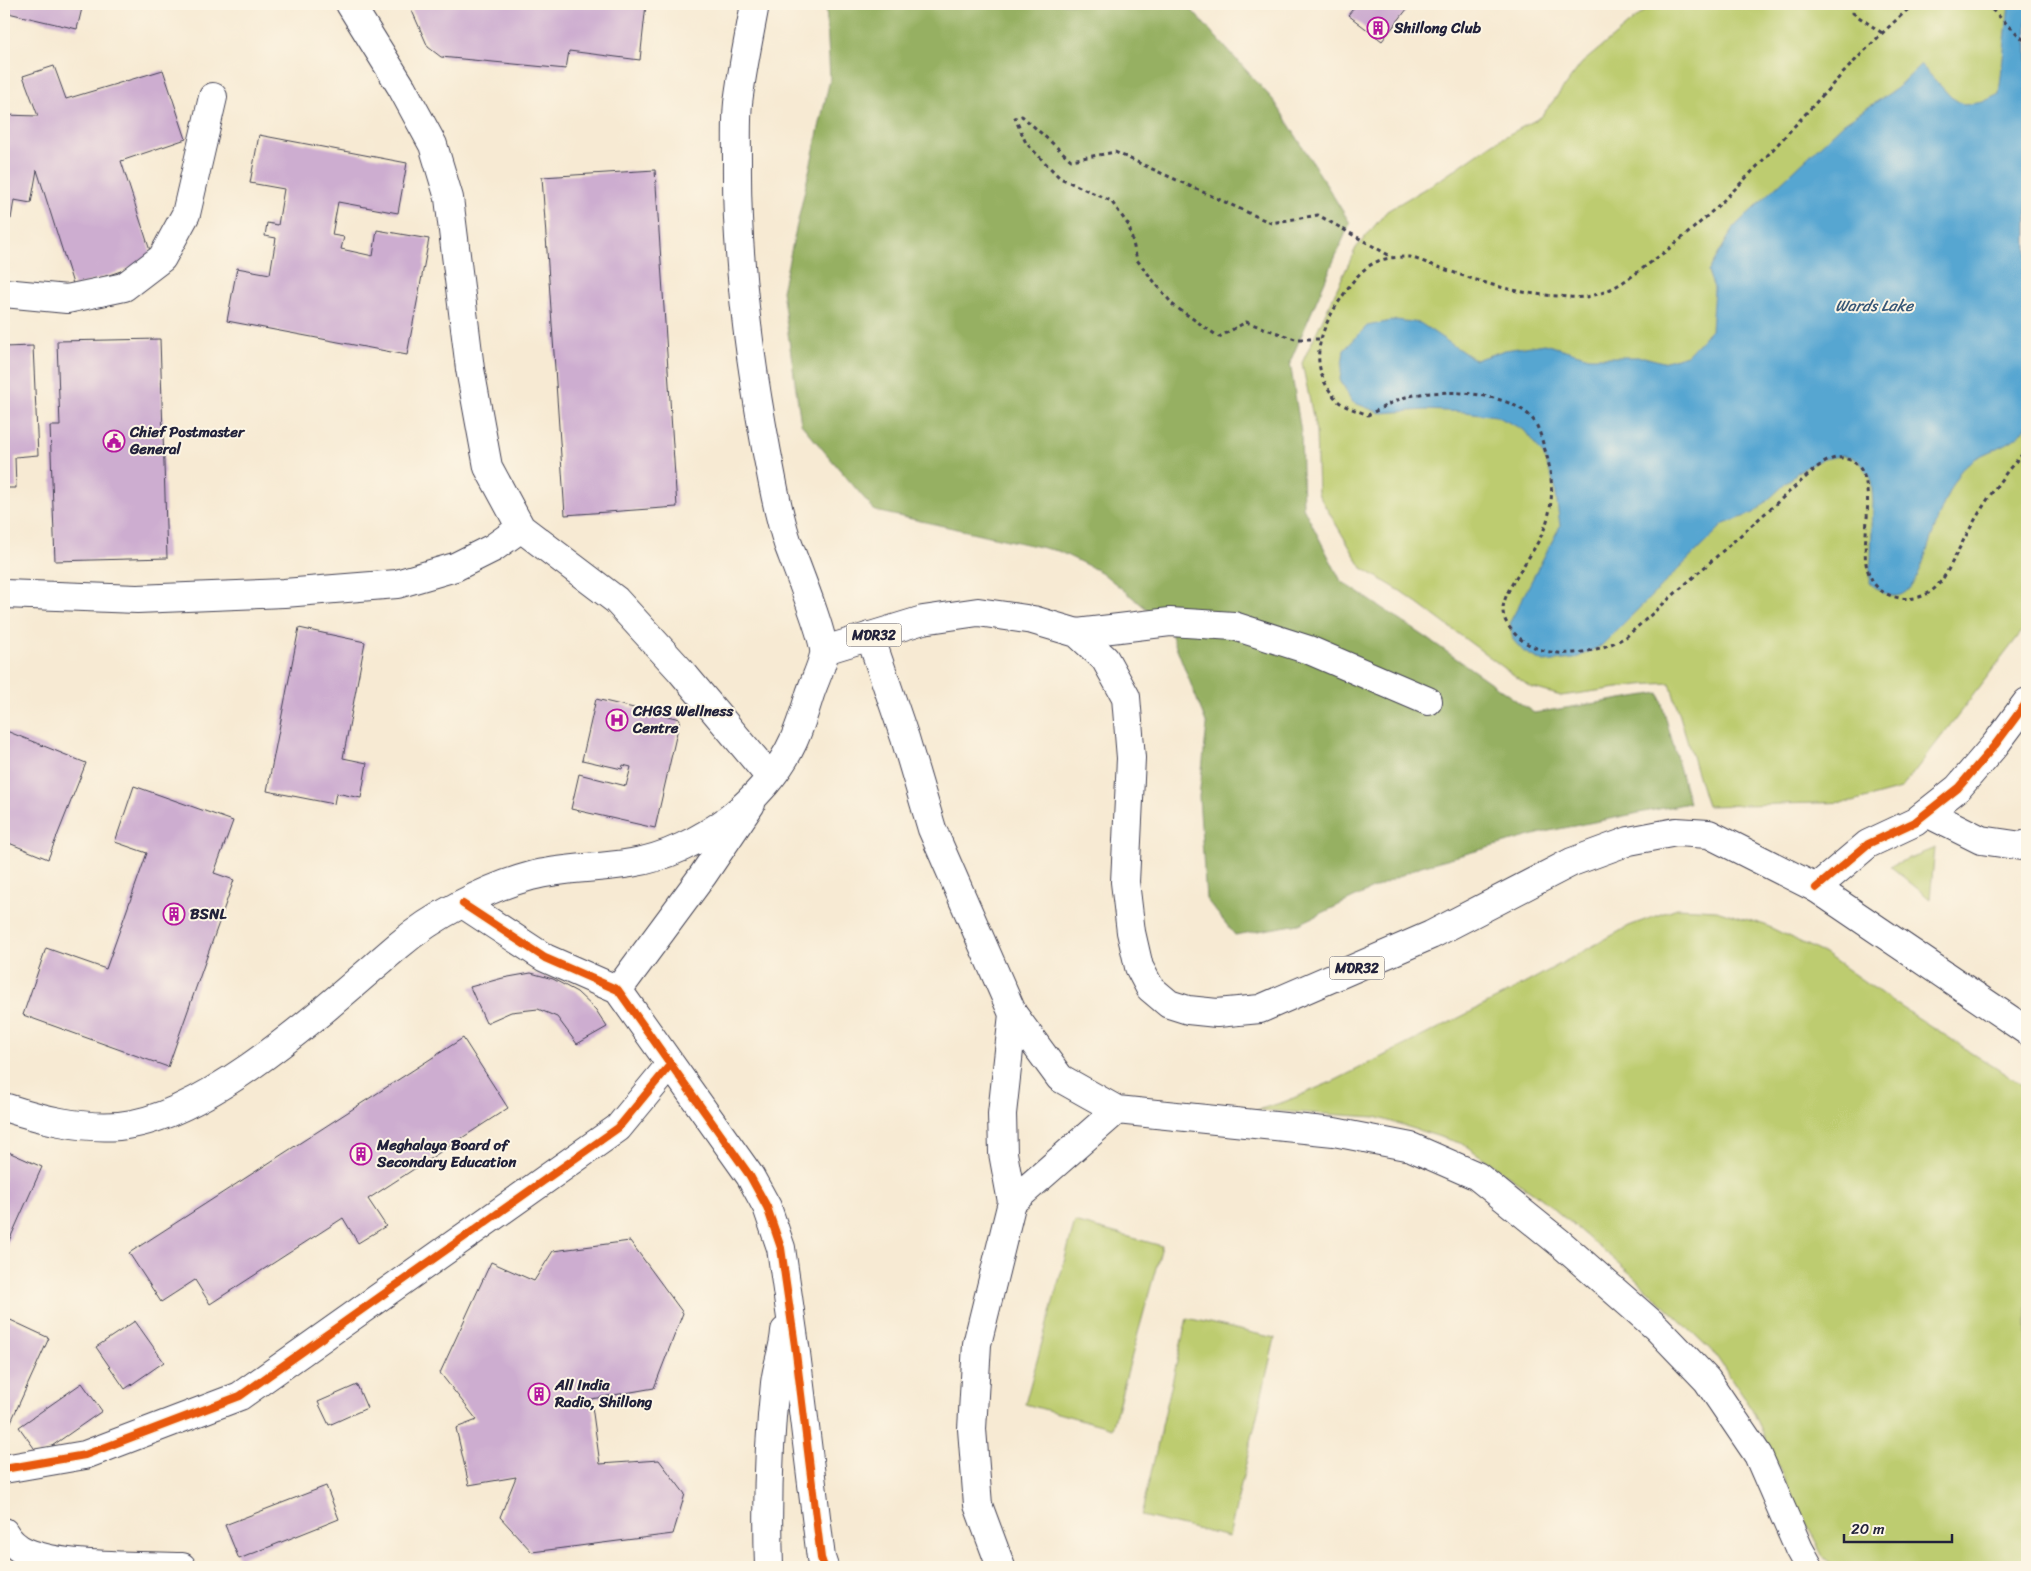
<svg xmlns="http://www.w3.org/2000/svg" width="2031" height="1571" font-family="Sriracha,sans-serif">
  <style>
    .green { fill: #bdcc6f; stroke: #707755 }
    .forest { fill: #96b062; stroke: #5c694e }
    .water { fill: #57a6d1; stroke: #3c6486 }
    .building { fill: #cdadd0 }
    .lines { fill: none; stroke-linecap: round; stroke-linejoin: round }
    .minor-casing { stroke: #424052; stroke-width: 30 }
    .major-casing { stroke: #424052; stroke-width: 30 }
    .path { stroke: #424052; stroke-width: 3; stroke-dasharray: 4 4; stroke-linecap: butt }
    .minor { stroke: #fff; stroke-width: 28 }
    .major { stroke: #fff; stroke-width: 28 }
    .cycleway-casing { stroke: #fcf5e5; stroke-width: 11 }
    .cycleway { stroke: #e8590c; stroke-width: 8 }
    .labels { text-anchor: middle; stroke-width: 4; stroke-linejoin: round; paint-order: stroke }
    .shield { fill: #fcf5e5; stroke: #63616e; stroke-width: 1 }
    .shield-label { font-size: 14px; font-weight: bold; fill: #22223b }
    .poi-label { font-size: 15px; font-weight: bold; fill: #22223b; stroke: #fcf5e5; text-anchor: start }
    .water-label { font-size: 16px; font-style: italic; fill: #375777; stroke: #fcf5e5 }
  </style>
  <rect width="100%" height="100%" fill="#fcf5e5"/>
  <filter id="ink" filterUnits="userSpaceOnUse"><feTurbulence type="fractalNoise" baseFrequency=".02" numOctaves="2"/><feDisplacementMap in="SourceGraphic" scale="10" xChannelSelector="R" yChannelSelector="G"/><feConvolveMatrix kernelMatrix="1 2 1 2 8 2 1 2 1" color-interpolation-filters="sRGB"/></filter>
  <filter id="wash" filterUnits="userSpaceOnUse"><feTurbulence type="fractalNoise" baseFrequency=".0096" numOctaves="4" result="noise"/><feDisplacementMap in="SourceGraphic" scale="20" xChannelSelector="R" yChannelSelector="G"/><feGaussianBlur stdDeviation="1.12" result="paint"/><feColorMatrix in="noise" values="0 0 0 0 0 0 0 0 0 0 0 0 0 0 0 0 0 1.4 0 .05"/><feComposite in="paint" operator="in"/></filter>
  <g filter="url(#wash)">
    <rect width="100%" height="100%" fill="#f7ead3"/>
    <path class="green" d="M1653 4H2027V625L1901 789 1853 802 1707 806 1670 683 1639 685 1561 696 1530 687 1402 592 1362 568 1318 494 1316 431 1302 363 1356 248 1387 211 1441 179 1493 143 1541 117 1582 63Z
      M1935 848 1930 899 1890 866Z
      M1677 908 1716 910 1765 925 1825 954 1895 1003 2027 1088V1567H1833L1822 1555 1794 1500 1752 1409 1714 1353 1631 1274 1541 1198 1463 1144 1376 1117 1257 1110 1284 1102 1336 1080 1506 994 1629 926Z
      M1075 1222 1162 1246 1112 1428 1025 1404Z
      M1187 1318 1275 1338 1229 1537 1141 1516Z"/>
    <path class="forest" d="M826 4H1186L1275 102 1350 223 1290 362 1301 433 1303 507 1341 581 1427 638 1534 713 1659 693 1689 803 1549 831 1421 866 1299 924 1235 935 1206 899 1199 797 1207 725 1168 626 1101 572 1058 551 875 511 801 424 782 291 830 79Z"/>
    <path class="water" d="M2009 4H2027V426C2011 451 1976 449 1959 473 1948 490 1940 513 1933 533 1922 561 1912 623 1870 583L1873 502 1871 478 1861 463 1852 457 1843 455 1820 460 1799 471 1754 513 1724 524 1601 646 1574 659 1544 662 1524 652 1513 640 1510 622 1560 526 1555 487 1544 456 1524 430 1496 416 1465 412 1425 410 1381 413 1352 402 1340 379 1344 350 1367 326 1396 320 1420 323 1475 360 1505 350 1545 344 1589 357H1644L1663 362 1687 355 1711 330 1714 288 1708 272 1735 226 1844 123 1896 89 1921 65 1951 97 1964 105 1983 102 1999 94Z"/>
    <g id="blocks">
      <path class="building" d="M4 4H83L77 29 4 12Z
        M409 4H646L640 60 569 51 566 69 441 57 428 47Z
        M1357 4H1411L1382 41 1348 15Z
        M54 66 66 99 163 70 186 139 121 161 153 260 74 287 37 170 31 203 14 200 11 219 4 218V115L38 116 23 76Z
        M259 135 407 163 398 213 338 202 332 235 344 237 341 249 373 256 377 230 429 239 407 355 227 321 237 268 270 274 276 238 265 236 267 223 278 225 284 189 250 183Z
        M655 170 677 507 565 515 542 177Z
        M160 339 167 558 55 561 50 426H60L57 341Z
        M33 346 38 455 15 457 16 488H4V347Z
        M299 628 365 642 343 758 367 763 361 798 336 793 334 804 267 791Z
        M596 699 680 719 655 828 571 809 579 774 626 786 631 767 623 765 622 769 582 760Z
        M4 730 86 763 48 859 4 841Z
        M134 786 233 821 214 873 234 880 168 1067 23 1015 46 948 106 969 147 853 115 842Z
        M531 973 553 979 577 992 596 1010 607 1027 577 1044 557 1017 538 1009 511 1012 486 1023 470 987 503 978Z
        M463 1038 508 1108 368 1199 386 1226 358 1243 343 1218 210 1304 195 1280 161 1302 129 1253Z
        M4 1150 42 1167 4 1252Z
        M630 1241 683 1313 654 1388 591 1399 600 1464 659 1460 685 1494 673 1534 532 1552 500 1517 516 1477 469 1485 456 1428 477 1420 440 1373 491 1262 534 1281 553 1251Z
        M4 1317 49 1338 4 1437Z
        M135 1321 164 1362 125 1389 96 1347Z
        M82 1383 102 1411 39 1455 19 1427Z
        M357 1385 367 1408 329 1425 318 1402Z
        M326 1486 339 1519 239 1559 225 1525Z"/>
    </g>
  </g>
  <g filter="url(#ink)">
    <use href="#blocks" fill-opacity="0" stroke="#424052" stroke-width="1"/>
    <g class="lines">
      <g class="minor-casing">
        <path id="minor" d="M350 4 402 88 433 145 449 198 470 369 488 467 521 528 616 600 680 670 770 777
          M4 293 67 299 124 287 162 258 186 214 213 97
          M4 594 137 599 284 593 397 584 455 567 493 548 521 528
          M1077 633 1170 622 1234 626 1309 650 1428 701
          M870 636 905 738 932 829 1013 1014 1060 1078 1117 1110 1334 1132 1411 1147 1477 1176 1560 1243 1657 1328 1707 1380 1758 1455 1799 1549 1809 1567
          M1927 813 1981 840 2022 846 2027 844
          M1816 888 1868 844 1915 822 1958 788 1995 745 2027 702
          M463 904 545 958 618 990 750 1176 767 1207 781 1248 796 1353 821 1558 824 1567
          M618 990 703 875 751 804
          M1012 1202 1117 1110
          M4 1469 85 1455 240 1396 618 1128 670 1065
          M4 1532C9 1541 17 1548 26 1552 64 1568 139 1565 182 1567
          M769 1567C767 1509 769 1441 775 1383 777 1365 784 1349 785 1331
          M1001 1567 978 1505 972 1429 977 1344 1012 1202 1003 1153 1002 1114 1013 1014"/>
      </g>
      <g class="major-casing">
        <path id="major" d="M825 650 923 620 978 612 1033 620 1077 633 1105 659 1126 697 1131 758 1125 882 1131 932 1139 967 1150 988 1169 1004 1188 1010 1217 1013 1260 1009 1431 935 1572 862 1629 841 1676 832 1709 834 1816 888 2027 1031
          M4 1107C41 1119 80 1129 119 1126 209 1118 330 1004 398 946 433 916 486 888 531 876 563 867 597 869 631 863 665 858 701 840 729 819 754 799 780 771 793 742 800 727 805 710 810 694 814 682 821 668 824 655 826 640 795 563 788 544 781 523 776 500 772 479 751 374 736 268 737 162 737 143 736 122 738 103 742 70 749 37 755 4"/>
      </g>
      <path class="path" d="M1854 4 1853 13 1882 33
        M1914 4C1822 84 1752 188 1654 260 1632 276 1613 293 1585 297 1577 298 1567 297 1559 296 1506 294 1459 274 1410 257 1399 257 1387 257 1376 262 1361 269 1351 283 1342 297 1319 330 1306 366 1337 400 1343 407 1359 411 1368 415 1380 409 1393 401 1406 397 1438 388 1504 391 1530 416 1539 425 1541 438 1545 450 1552 471 1554 496 1548 517 1541 549 1506 582 1503 608 1502 618 1509 628 1516 635 1545 663 1593 655 1626 637L1816 468C1826 461 1835 455 1847 459 1883 469 1859 541 1867 568 1868 572 1871 578 1873 582 1885 601 1918 604 1934 589 1946 578 1952 561 1960 547 1975 518 2003 471 2027 450
        M1986 4 2027 43
        M1319 339H1295L1246 322 1219 337 1173 305 1137 260 1129 226 1111 201 1060 178 1026 143 1015 118 1022 116 1071 160 1115 152 1271 223 1318 215 1392 257"/>
      <use href="#minor" class="minor"/>
      <use href="#major" class="major"/>
      <g class="cycleway-casing">
        <path id="cycleway" d="M1816 888 1868 844 1915 822 1958 788 1995 745 2027 702
          M463 904 545 958 618 990 750 1176 767 1207 781 1248 796 1353 821 1558 824 1567
          M4 1469 85 1455 240 1396 618 1128 670 1065"/>
      </g>
      <use href="#cycleway" class="cycleway"/>
    </g>
  </g>
  <defs>
    <g id="building-ring" transform="scale(1.125)"><circle r="9.5" fill="#fcf5e5" stroke="#b5179e" stroke-width="1.5"/><path d="M-4-6H4V6H1V3H-1V6H-4ZM-2.5-4.3h1.7v1.8h-1.7ZM.8-4.3h1.7v1.8H.8ZM-2.5-1h1.7V.8h-1.7ZM.8-1h1.7V.8H.8Z" fill="#b5179e"/></g>
    <g id="civic-ring" transform="scale(1.125)"><circle r="9.5" fill="#fcf5e5" stroke="#b5179e" stroke-width="1.5"/><path d="M-.6-6.5H3V-4.5H.6V-3L4-1V1h2V6H-6V1h2V-1L-.6-3ZM-1.2 2.5V6h2.4V2.5Z" fill="#b5179e"/></g>
    <g id="hospital-ring" transform="scale(1.125)"><circle r="9.5" fill="#fcf5e5" stroke="#b5179e" stroke-width="1.5"/><path d="M-5-5h3v3.5h4V-5h3V5h-3V1.5h-4V5h-3Z" fill="#b5179e"/></g>
  </defs>
  <g fill-rule="evenodd">
    <use href="#building-ring" x="1378" y="28"/>
    <use href="#civic-ring" x="114" y="441"/>
    <use href="#hospital-ring" x="617" y="720"/>
    <use href="#building-ring" x="174" y="914"/>
    <use href="#building-ring" x="361" y="1154"/>
    <use href="#building-ring" x="539" y="1394"/>
  </g>
  <g class="labels">
    <g class="shield">
      <rect x="846.5" y="623.5" width="55" height="23" rx="4"/>
      <rect x="1329.5" y="956.5" width="55" height="23" rx="4"/>
    </g>
    <g class="shield-label">
      <text x="874" y="640">MDR32</text>
      <text x="1357" y="973">MDR32</text>
    </g>
    <g class="poi-label">
      <text x="1394" y="33">Shillong Club</text>
      <text x="130" y="437">Chief Postmaster<tspan x="130" dy="17">General</tspan></text>
      <text x="633" y="716">CHGS Wellness<tspan x="633" dy="17">Centre</tspan></text>
      <text x="190" y="919">BSNL</text>
      <text x="377" y="1150">Meghalaya Board of<tspan x="377" dy="17">Secondary Education</tspan></text>
      <text x="555" y="1390">All India<tspan x="555" dy="17">Radio, Shillong</tspan></text>
    </g>
    <g class="water-label">
      <text x="1874" y="311">Wards Lake</text>
    </g>
  </g>
  <rect width="2031" height="1571" fill="none" stroke="#fcf5e5" stroke-width="20"/>
  <path d="M1844 1534v8h108v-8" fill="none" stroke="#22223b" stroke-width="2.5"/>
  <text x="1851" y="1534" font-size="15" fill="#22223b" stroke="#fcf5e5" stroke-width="4" paint-order="stroke">20 m</text>
</svg>
